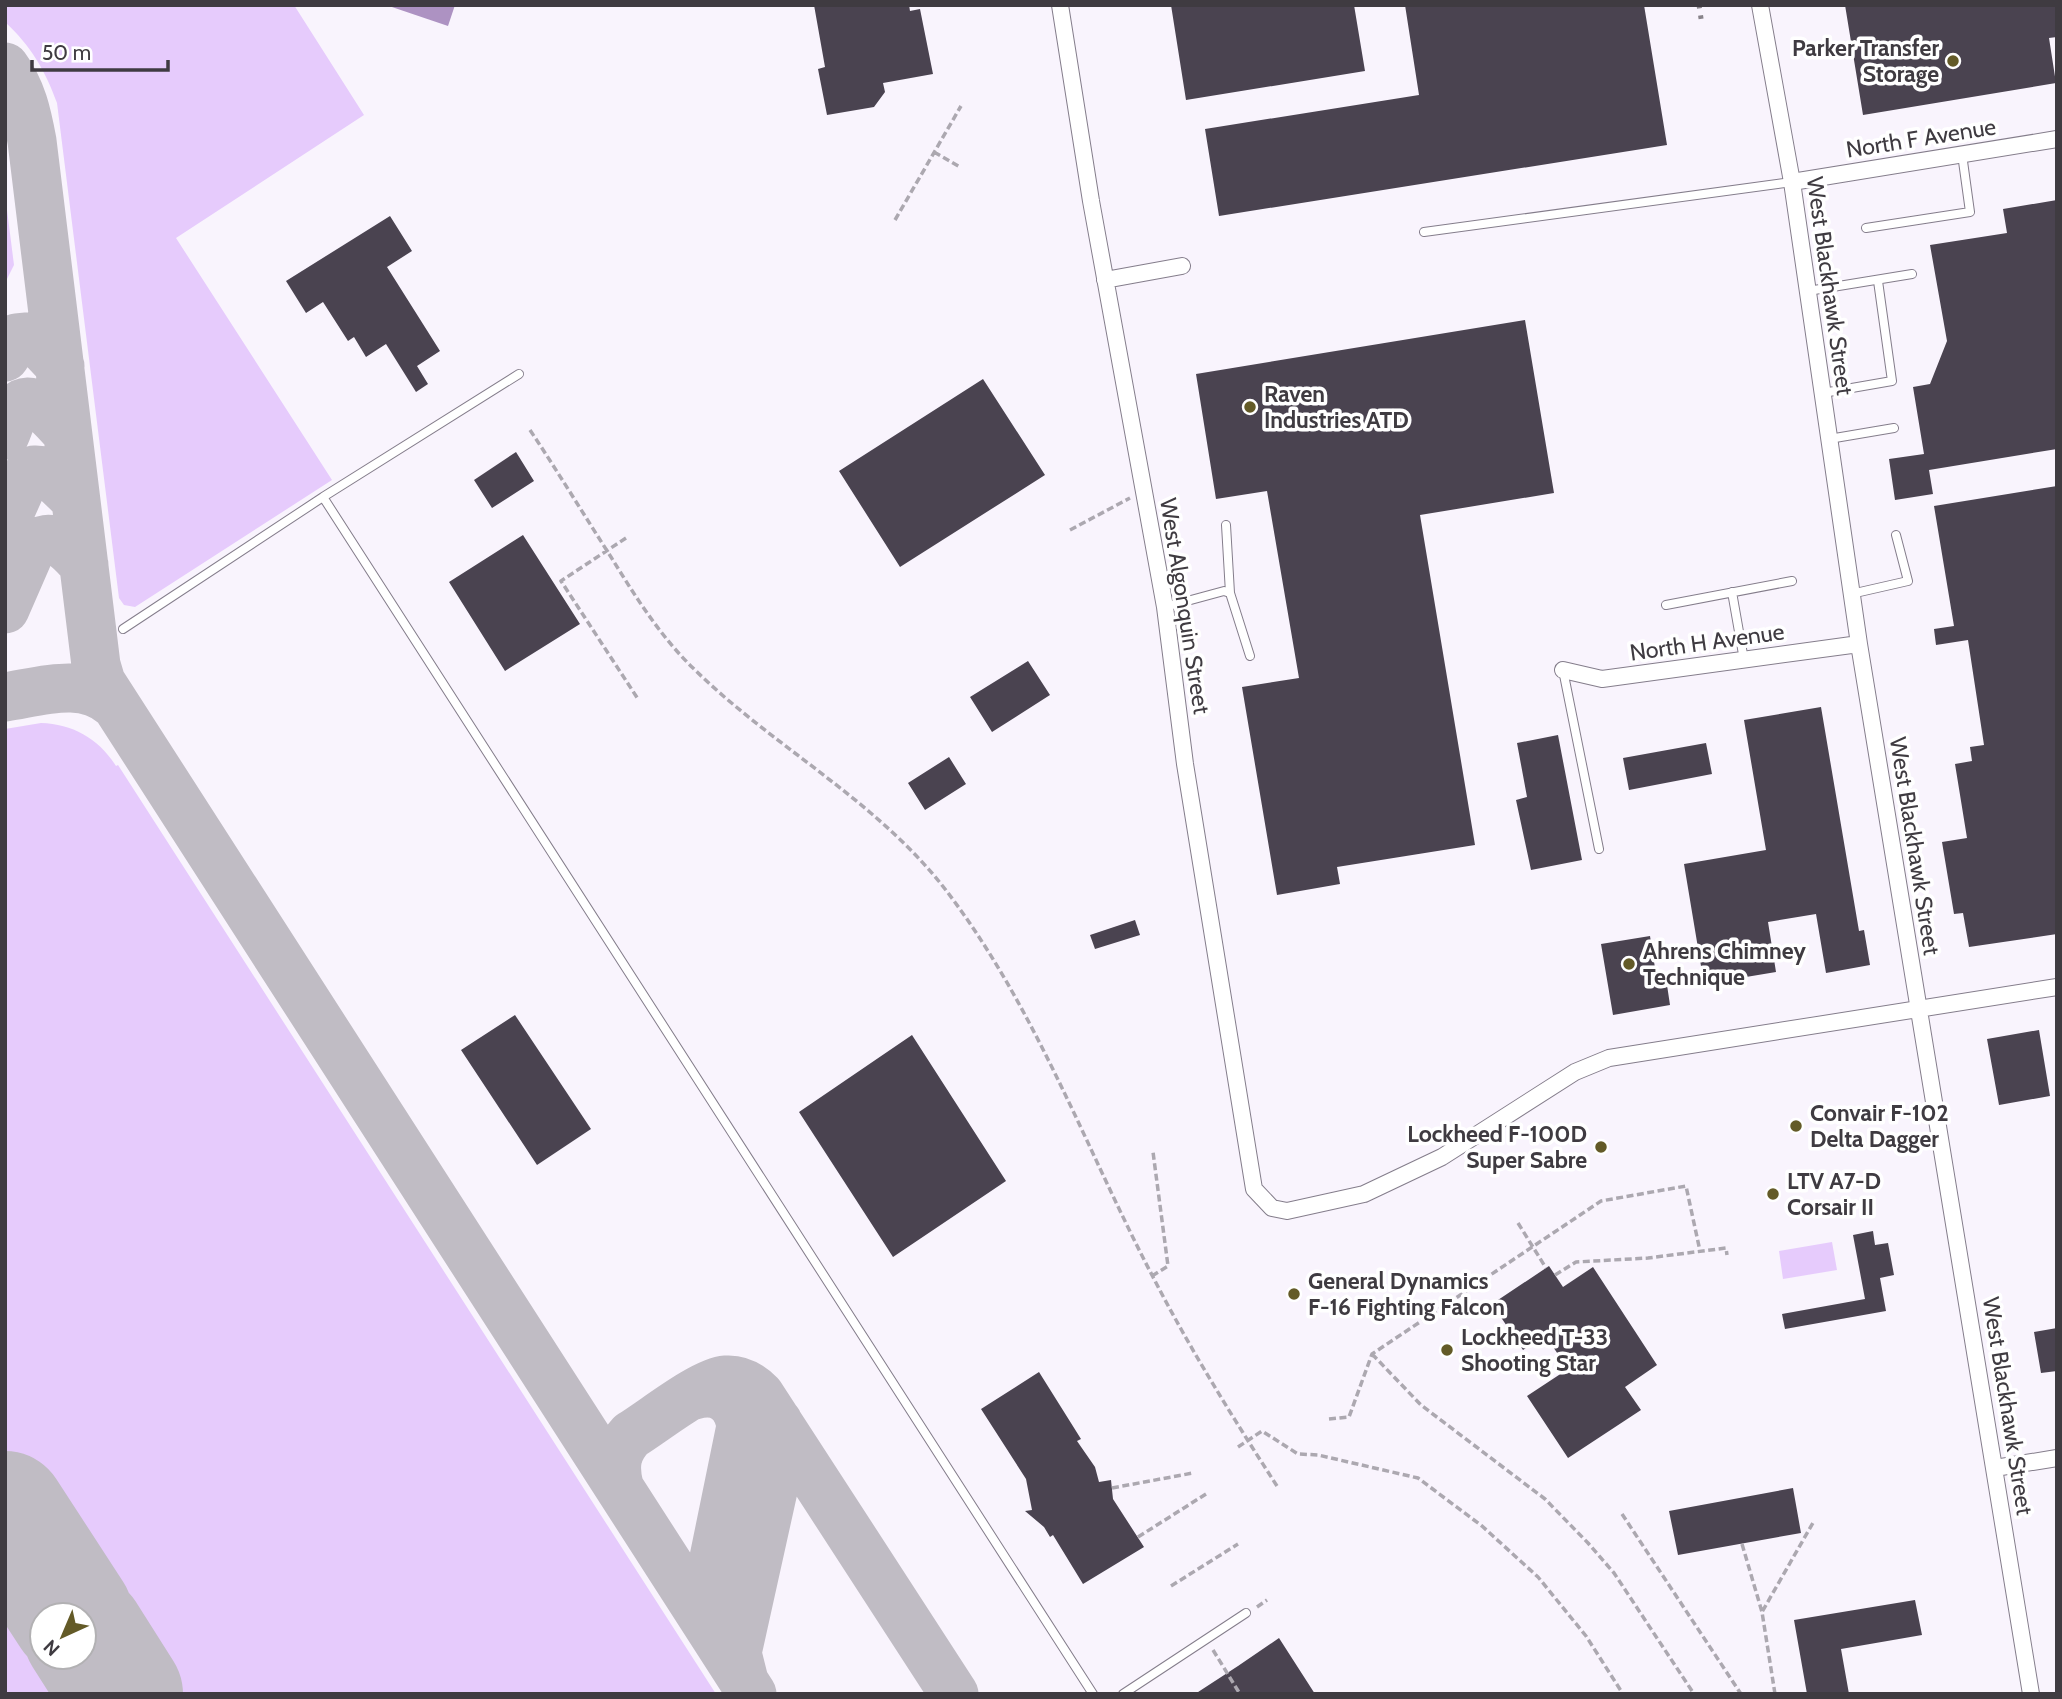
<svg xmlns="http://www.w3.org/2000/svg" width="2062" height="1699" font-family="Cabin,sans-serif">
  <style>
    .green { fill: #e6cbfc }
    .water { fill: #ad92c2 }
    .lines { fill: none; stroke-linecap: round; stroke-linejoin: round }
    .taxiway { stroke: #c0bcc4; stroke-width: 49 }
    .runway { stroke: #c0bcc4; stroke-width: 122 }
    .building { fill: #4a4350 }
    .service-casing { stroke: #847d8b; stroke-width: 10 }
    .minor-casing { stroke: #847d8b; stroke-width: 18 }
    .path { stroke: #aca8b0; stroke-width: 3.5; stroke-dasharray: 7 3.5; stroke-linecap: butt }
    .service { stroke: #fff; stroke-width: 8 }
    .minor { stroke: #fff; stroke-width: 16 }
    .rail { stroke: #88838a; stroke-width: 5; stroke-dasharray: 3.5 7; stroke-linecap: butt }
    .poi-dot { fill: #635a27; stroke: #fff; stroke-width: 2.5 }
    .labels { text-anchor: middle; stroke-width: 7; stroke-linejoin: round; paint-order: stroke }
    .poi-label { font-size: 23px; font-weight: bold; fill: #3f3b41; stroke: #fff; text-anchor: start }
    .street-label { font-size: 23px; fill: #3f3b41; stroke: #fff }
  </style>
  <rect width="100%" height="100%" fill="#f9f4fd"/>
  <path class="green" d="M5 5H294L364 115 176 238 332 480 135 607 124 605 119 598 57 103C45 70 31 46 5 22Z
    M5 194 14 265 5 283Z
    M41 723C73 724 99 739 116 766L118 765 716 1694H159L5 1455V729Z
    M1832 1242 1837 1270 1783 1279 1779 1251Z
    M5 1567 42 1624V1657H63L87 1694H5Z"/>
  <path class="water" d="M386 5H455L448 26Z"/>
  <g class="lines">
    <path class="taxiway" d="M5 67C22 90 27 114 32 141L96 665 101 682 752 1694
      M5 357 17 338 27 337 41 346 60 366
      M5 435C9 427 11 416 17 408 32 388 57 423 67 433
      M5 523 26 476 34 470 46 471 75 499
      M5 609 32 547C52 527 71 551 84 565
      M5 697C43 691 83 677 114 704
      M694 1395C720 1388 737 1401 741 1426L707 1592 706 1615 710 1628
      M619 1486C614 1465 616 1451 631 1435 654 1421 702 1382 726 1380 739 1379 751 1386 760 1395L954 1694
      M744 1681 737 1653 782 1450V1435L778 1422"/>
    <path class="runway" d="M5 1512 72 1615
      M84 1634 122 1694"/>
  </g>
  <path class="building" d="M814 5H909L910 11 920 9 933 74 883 83 885 92 874 107 827 115 818 69 825 67Z
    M1171 5H1354L1365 71 1186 100Z
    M1405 5H1644L1667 145 1219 216 1205 129 1419 95Z
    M1845 5H2057V37L2049 38 2056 83 1863 115Z
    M2057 200V449L1929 470 1933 494 1895 500 1889 459 1924 454 1913 387 1930 384 1947 341 1930 245 2007 233 2003 209Z
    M390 216 412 251 387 267 440 351 417 366 428 384 416 392 386 344 366 357 354 337 348 341 323 302 306 313 286 281Z
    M1525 320 1554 493 1420 515 1475 845 1337 867 1340 884 1277 895 1242 687 1299 678 1267 491 1216 499 1196 374Z
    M983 379 1045 475 900 567 839 471Z
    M516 452 534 481 492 508 474 480Z
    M2057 486V934L1969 947 1963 913 1954 914 1942 842 1967 838 1955 764 1972 761 1970 747 1984 745 1968 640 1936 645 1934 629 1954 626 1934 506Z
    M523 535 580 624 505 671 449 582Z
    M1028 661 1050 695 992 732 970 697Z
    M1821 707 1859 931 1864 930 1870 965 1826 973 1816 914 1768 922 1776 972 1704 984 1684 864 1766 850 1744 720Z
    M1558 735 1582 860 1531 870 1516 800 1527 797 1517 743Z
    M1706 743 1712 774 1629 790 1623 758Z
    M949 757 966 784 925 810 908 783Z
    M1135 920 1140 935 1095 949 1090 935Z
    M1650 936 1658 987 1667 985 1670 1005 1613 1015 1601 944Z
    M515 1015 591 1129 537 1165 461 1050Z
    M2039 1030 2050 1096 1999 1105 1987 1039Z
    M912 1035 1006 1181 893 1257 799 1112Z
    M1873 1231 1875 1245 1888 1243 1894 1275 1880 1278 1886 1311 1785 1329 1782 1314 1865 1299 1853 1235Z
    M1549 1266 1563 1287 1593 1267 1657 1365 1625 1387 1641 1410 1568 1458 1527 1396 1568 1369 1545 1335 1523 1350 1492 1304Z
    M2057 1328V1371L2041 1373 2034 1332Z
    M1039 1372 1081 1439 1077 1441 1095 1467 1099 1482 1111 1480 1113 1499 1144 1547 1083 1584 1053 1535 1050 1537 1044 1527 1025 1511 1032 1510 1026 1479 981 1409Z
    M1793 1488 1801 1533 1678 1555 1669 1511Z
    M1915 1600 1922 1635 1841 1649 1849 1694H1807L1794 1620Z
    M1279 1638 1315 1694H1195L1238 1666Z"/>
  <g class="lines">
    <g class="service-casing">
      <path id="service" d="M1866 228 1970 212 1962 154
        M1424 232 1792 182
        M1808 291 1912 274
        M1823 393 1892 381 1878 281
        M1829 439 1894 428
        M323 497 1093 1694
        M1226 525 1230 593
        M1732 592 1744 660
        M1851 594 1908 581 1896 535
        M1666 605 1792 581
        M1165 607 1224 591 1230 593 1250 656
        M123 629 323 497 519 374
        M1563 670 1599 849
        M1123 1694 1246 1613"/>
    </g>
    <g class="minor-casing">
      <path id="minor" d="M1060 5 1091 201 1165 607 1185 764 1254 1189 1272 1208 1287 1211 1364 1194 1442 1157 1575 1072 1609 1058 2057 987
        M1760 5 1792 182 1859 644 2031 1694
        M1792 182 2057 139
        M1105 280 1182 266
        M1563 670 1602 679 1859 644
        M1995 1468 2057 1458"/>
    </g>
    <path class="path" d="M934 152 960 167
      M895 220 961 106
      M530 430C558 472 584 515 611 557 635 596 660 636 693 668 773 747 875 799 945 889 1035 1006 1085 1147 1153 1277 1190 1349 1233 1418 1277 1486
      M1070 530 1130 498
      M626 538 561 581 638 699
      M1518 1223 1546 1268
      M1555 1275 1576 1262 1648 1258 1726 1248 1727 1255
      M1152 1276 1168 1266 1153 1152
      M1372 1354 1421 1405 1545 1499 1588 1543 1614 1573 1694 1694
      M1329 1419 1349 1417 1372 1354 1601 1201 1686 1186 1700 1251
      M1238 1447 1262 1431 1298 1454 1318 1455 1418 1478 1482 1526 1538 1577 1586 1636 1623 1694
      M1112 1488 1193 1473
      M1622 1514 1741 1694
      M1138 1537 1206 1494
      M1742 1544 1762 1612
      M1171 1586 1238 1544
      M1257 1607 1267 1600
      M1213 1650 1240 1694
      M1775 1694 1762 1612 1814 1521"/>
    <use href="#service" class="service"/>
    <use href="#minor" class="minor"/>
    <path class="rail" d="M1699 5 1702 25"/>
  </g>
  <g class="poi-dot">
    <circle cx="1953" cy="61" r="7"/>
    <circle cx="1250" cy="407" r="7"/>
    <circle cx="1629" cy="964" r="7"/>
    <circle cx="1796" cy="1126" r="7"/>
    <circle cx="1601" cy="1147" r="7"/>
    <circle cx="1773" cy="1194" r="7"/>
    <circle cx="1294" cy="1294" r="7"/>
    <circle cx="1447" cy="1350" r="7"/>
  </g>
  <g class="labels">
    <g class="poi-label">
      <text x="1939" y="56" text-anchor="end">Parker Transfer<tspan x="1939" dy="26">Storage</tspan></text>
      <text x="1264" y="402">Raven<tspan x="1264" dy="26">Industries ATD</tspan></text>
      <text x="1643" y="959">Ahrens Chimney<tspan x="1643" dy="26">Technique</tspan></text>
      <text x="1810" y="1121">Convair F-102<tspan x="1810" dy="26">Delta Dagger</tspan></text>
      <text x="1587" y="1142" text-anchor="end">Lockheed F-100D<tspan x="1587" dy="26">Super Sabre</tspan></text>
      <text x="1787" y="1189">LTV A7-D<tspan x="1787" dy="26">Corsair II</tspan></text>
      <text x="1308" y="1289">General Dynamics<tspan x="1308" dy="26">F-16 Fighting Falcon</tspan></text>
      <text x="1461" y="1345">Lockheed T-33<tspan x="1461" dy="26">Shooting Star</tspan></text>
    </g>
    <g class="street-label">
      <text transform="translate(1921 138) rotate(-9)" y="8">North F Avenue</text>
      <text transform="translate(1830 286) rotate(82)" y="8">West Blackhawk Street</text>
      <text transform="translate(1185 606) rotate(81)" y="8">West Algonquin Street</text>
      <text transform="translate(1707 642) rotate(-8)" y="8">North H Avenue</text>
      <text transform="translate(1915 846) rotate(81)" y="8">West Blackhawk Street</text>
      <text transform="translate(2008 1406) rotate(81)" y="8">West Blackhawk Street</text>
    </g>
  </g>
  <rect width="2062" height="1699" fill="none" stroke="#3f3b41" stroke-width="14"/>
  <g transform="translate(63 1636) rotate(224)"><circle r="33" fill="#ffffff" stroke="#b2b1b3" stroke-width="2"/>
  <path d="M0-5L12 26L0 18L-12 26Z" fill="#635a27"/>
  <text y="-10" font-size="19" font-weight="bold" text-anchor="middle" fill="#3f3b41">N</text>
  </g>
  <path d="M32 60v10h136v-10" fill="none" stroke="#3f3b41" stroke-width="3.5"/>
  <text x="42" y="60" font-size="21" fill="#3f3b41" stroke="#ffffff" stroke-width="5" paint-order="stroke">50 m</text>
</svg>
